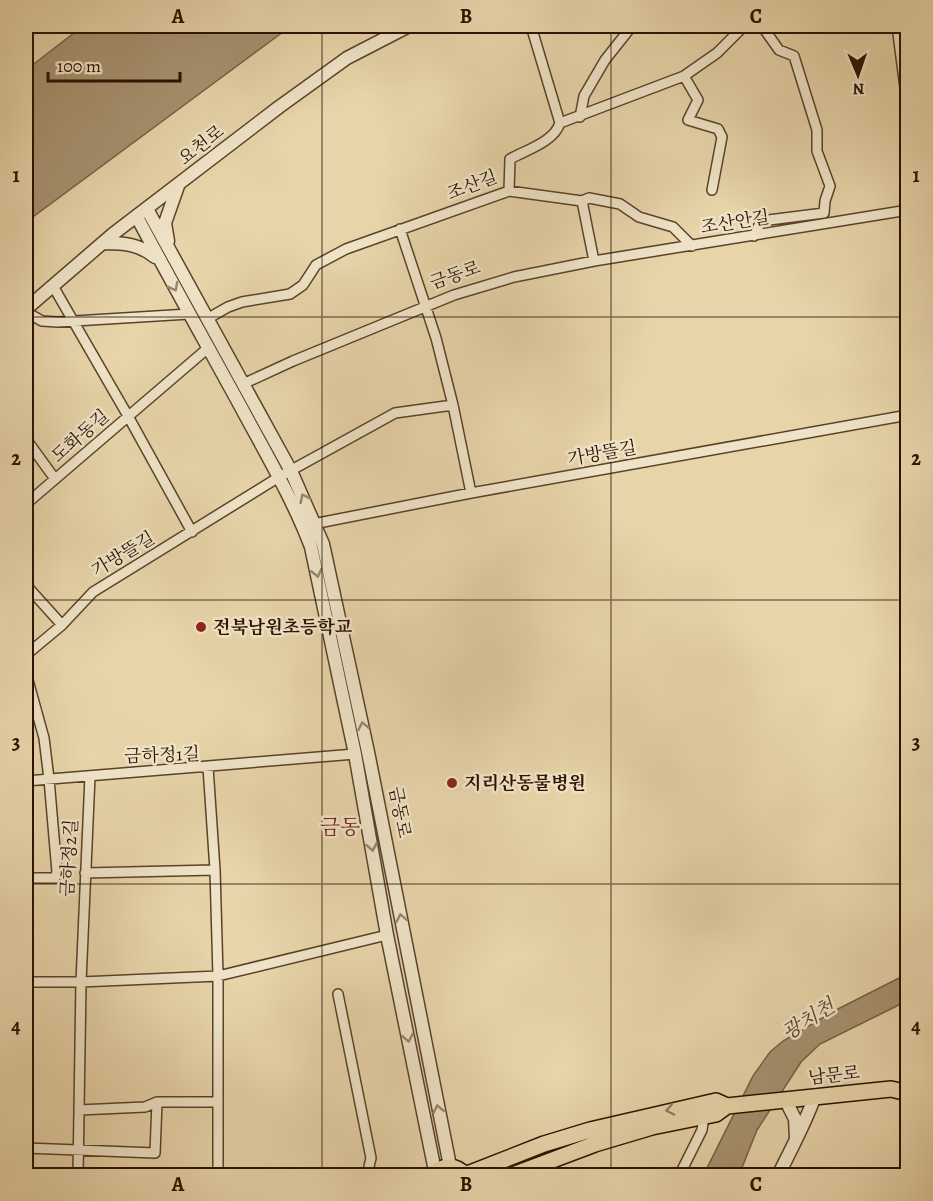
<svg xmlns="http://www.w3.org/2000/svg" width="933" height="1201" font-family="Alegreya,'Noto Serif KR',serif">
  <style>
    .water { fill: #a79270; stroke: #755f43; stroke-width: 1.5 }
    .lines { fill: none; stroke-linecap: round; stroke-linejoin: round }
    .minor-casing { stroke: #5a422a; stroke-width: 12 }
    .tertiary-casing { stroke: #5a422a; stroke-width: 15 }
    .primary-casing { stroke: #2b1200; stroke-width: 18 }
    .minor { stroke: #efe3c7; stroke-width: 9 }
    .tertiary { stroke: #efe3c7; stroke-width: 12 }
    .primary { stroke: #e7d4a9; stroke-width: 15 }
    .oneway { stroke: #97856d }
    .oneway2 { stroke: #927d5d }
    .grid { fill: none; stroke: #2b1200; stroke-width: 1.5; stroke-opacity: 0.55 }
    .poi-dot { fill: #8f2418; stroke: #efe3c7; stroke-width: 2 }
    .labels { text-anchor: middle; stroke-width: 5; stroke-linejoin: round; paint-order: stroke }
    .street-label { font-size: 18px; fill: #2b1200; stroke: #efe3c7 }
    .poi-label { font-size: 18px; font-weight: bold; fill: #2b1200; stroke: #efe3c7; text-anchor: start }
    .water-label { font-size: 20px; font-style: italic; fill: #5d452d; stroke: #efe3c7 }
    .quarter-label { font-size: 21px; fill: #7a1f14; stroke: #efe3c7 }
    .neatline { fill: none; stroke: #2b1200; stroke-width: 2 }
    .grid-label { font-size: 20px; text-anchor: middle; font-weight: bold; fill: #2b1200 }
  </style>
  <rect width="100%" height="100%" fill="#e7d4a9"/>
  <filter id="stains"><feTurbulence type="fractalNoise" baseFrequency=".00333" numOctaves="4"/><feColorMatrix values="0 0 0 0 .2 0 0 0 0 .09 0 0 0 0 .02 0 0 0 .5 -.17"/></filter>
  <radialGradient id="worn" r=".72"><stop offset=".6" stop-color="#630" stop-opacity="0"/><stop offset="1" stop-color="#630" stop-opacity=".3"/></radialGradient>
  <path class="water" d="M83 26H291L26 222V70Z
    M907 974V1001L820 1044 801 1062 757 1130 739 1175 703 1176 753 1076 770 1052 783 1041 836 1010Z"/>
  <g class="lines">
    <g class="minor-casing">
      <path id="minor" d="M531 26 560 123
        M897 26 908 111
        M684 76 698 100 688 120 718 129 722 137 712 190
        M580 117 584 96 605 60 632 26
        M509 191 510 159C526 150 554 142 560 123L684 76 717 53 744 26
        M582 201 594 261
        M400 229 436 338 453 405 471 493
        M754 236 761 221 824 213 825 201 830 186 817 151V130L794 56 779 50 762 26
        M53 286 128 416 192 532
        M26 312 42 321 58 322 189 314
        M207 319 228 307 242 302 290 294 303 285 316 265 346 249 509 191 582 201 589 198 620 204 639 217 673 227 692 246
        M243 384 293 361 454 295 514 277 594 261 908 210
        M26 439 55 479
        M26 504 208 348
        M308 525 471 493 908 415
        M26 585 62 625
        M26 655 62 625 93 592 279 477 395 413 453 405
        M26 673 44 738 49 779 57 872 55 878H26
        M208 767 215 870 218 976V1176
        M26 781 355 754
        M85 873 215 870
        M26 982H81L218 976 387 935
        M338 994 371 1158 368 1171 360 1176
        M79 1110 145 1107 157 1102H218
        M26 1148 155 1153 157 1102
        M78 1176 81 982 90 776
        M679 1176 702 1130 704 1116"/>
    </g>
    <g class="tertiary-casing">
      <path id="tertiary" d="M147 209 291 471 323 544 368 752 450 1166
        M137 217C171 281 207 345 242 409 266 454 293 499 311 547L355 754 387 935 435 1171
        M168 241 165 223 178 186
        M104 243C124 243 139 244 155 257
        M26 309 113 234 279 107 347 58 409 26
        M785 1099 795 1119 796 1138
        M778 1176C791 1149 805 1124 815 1096"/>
    </g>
    <g class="primary-casing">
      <path id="primary" d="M465 1175 544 1144 590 1130 716 1101 727 1106
        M431 1176C442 1164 456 1164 466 1176
        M510 1176 595 1144 652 1127 716 1114 727 1106 891 1089 908 1093"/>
    </g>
    <use href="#minor" class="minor"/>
    <use href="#tertiary" class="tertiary"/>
    <use href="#primary" class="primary"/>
  </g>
  <defs><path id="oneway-chevron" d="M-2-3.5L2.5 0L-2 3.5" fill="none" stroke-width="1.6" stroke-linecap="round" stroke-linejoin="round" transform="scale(1.5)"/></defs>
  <g class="oneway">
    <use href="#oneway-chevron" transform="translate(174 287) rotate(62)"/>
    <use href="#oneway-chevron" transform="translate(304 498) rotate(-116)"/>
    <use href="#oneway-chevron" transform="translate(317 573) rotate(77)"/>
    <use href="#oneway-chevron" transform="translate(363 726) rotate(-102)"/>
    <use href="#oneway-chevron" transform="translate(372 847) rotate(80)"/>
    <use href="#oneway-chevron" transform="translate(401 918) rotate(-101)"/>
    <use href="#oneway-chevron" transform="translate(408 1038) rotate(79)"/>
    <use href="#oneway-chevron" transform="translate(438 1109) rotate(-101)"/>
  </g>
  <use class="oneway2" href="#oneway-chevron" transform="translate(670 1110) rotate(168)"/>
  <path class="grid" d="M322 26V1176M611 26V1176M26 317H908M26 600H908M26 884H908"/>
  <g class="poi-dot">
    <circle cx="201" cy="627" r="6"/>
    <circle cx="452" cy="783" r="6"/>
  </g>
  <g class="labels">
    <g class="street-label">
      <text transform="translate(201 145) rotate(-38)" y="6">요천로</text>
      <text transform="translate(472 185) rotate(-21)" y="6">조산길</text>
      <text transform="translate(735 222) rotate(-9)" y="6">조산안길</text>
      <text transform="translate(455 275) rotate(-19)" y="6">금동로</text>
      <text transform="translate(80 436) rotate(-41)" y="6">도화동길</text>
      <text transform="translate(602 453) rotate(-10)" y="6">가방뜰길</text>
      <text transform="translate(123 554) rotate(-31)" y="6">가방뜰길</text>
      <text transform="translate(162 755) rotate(-2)" y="6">금하정1길</text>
      <text transform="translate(400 812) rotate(79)" y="6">금동로</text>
      <text transform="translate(69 858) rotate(-87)" y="6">금하정2길</text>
      <text transform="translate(834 1075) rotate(-6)" y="6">남문로</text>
    </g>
    <g class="poi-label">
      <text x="213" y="633">전북남원초등학교</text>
      <text x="464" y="789">지리산동물병원</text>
    </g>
    <g class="water-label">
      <text transform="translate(808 1019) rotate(-32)" y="7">광치천</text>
    </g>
    <g class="quarter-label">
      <text x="340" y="834">금동</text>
    </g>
  </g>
  <rect width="933" height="1201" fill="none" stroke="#e7d4a9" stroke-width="66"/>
  <g transform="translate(858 75) rotate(178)" stroke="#efe3c7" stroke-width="4.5" paint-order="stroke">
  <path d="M0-4.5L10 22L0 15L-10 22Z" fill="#2b1200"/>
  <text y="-9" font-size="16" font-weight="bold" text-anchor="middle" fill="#2b1200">N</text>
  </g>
  <path d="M48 72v9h132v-9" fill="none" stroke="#2b1200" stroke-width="3"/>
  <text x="57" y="72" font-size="18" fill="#2b1200" stroke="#efe3c7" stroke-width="4.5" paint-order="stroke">100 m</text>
  <rect x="33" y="33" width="867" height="1135" class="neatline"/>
  <g class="grid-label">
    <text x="178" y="23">A</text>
    <text x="466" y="23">B</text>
    <text x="756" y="23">C</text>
    <text x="16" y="182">1</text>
    <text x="916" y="182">1</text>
    <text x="16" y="465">2</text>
    <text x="916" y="465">2</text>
    <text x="16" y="749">3</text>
    <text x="916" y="749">3</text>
    <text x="16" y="1033">4</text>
    <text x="916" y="1033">4</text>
    <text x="178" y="1191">A</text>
    <text x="466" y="1191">B</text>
    <text x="756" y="1191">C</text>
  </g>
  <rect width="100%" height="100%" filter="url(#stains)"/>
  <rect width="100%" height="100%" fill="url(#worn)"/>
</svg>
